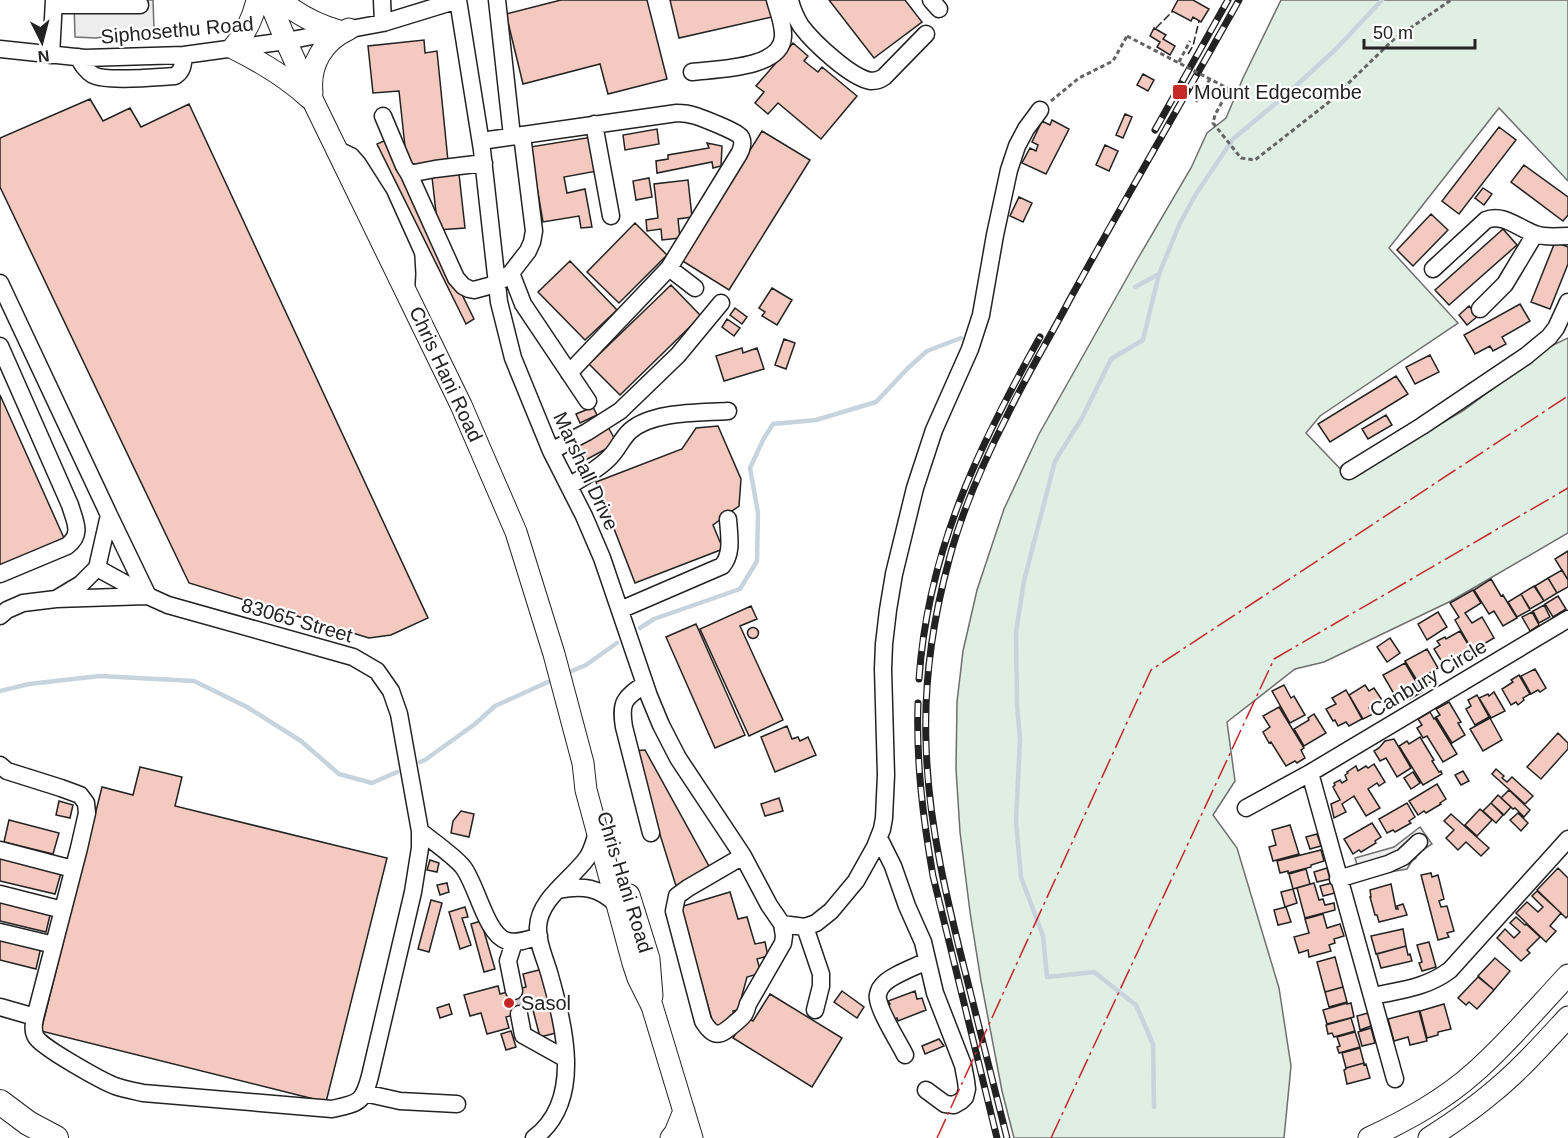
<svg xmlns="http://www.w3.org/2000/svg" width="1568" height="1138" font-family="Arial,sans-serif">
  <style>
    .green { fill: #e0efe3; stroke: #6f6f6f; stroke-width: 1.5 }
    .parking { fill: #ededed; stroke: #6f6f6f; stroke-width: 1.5 }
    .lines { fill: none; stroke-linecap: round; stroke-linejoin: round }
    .stream { stroke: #c7d3dd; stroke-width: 4.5 }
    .building { fill: #f3c9c0; stroke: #222; stroke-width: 1.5 }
    .minor-tunnel { stroke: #d3d3d3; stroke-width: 16; stroke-dasharray: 16 8; stroke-linecap: butt }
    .minor-casing { stroke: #222; stroke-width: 19 }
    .major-casing { stroke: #222; stroke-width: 23 }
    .highway-casing { stroke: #222; stroke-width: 26 }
    .path { stroke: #646464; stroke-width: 3; stroke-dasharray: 4.5 3; stroke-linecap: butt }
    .minor { stroke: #fff; stroke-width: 16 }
    .major { stroke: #fff; stroke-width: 21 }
    .highway { stroke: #fff; stroke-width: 24 }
    .rail-casing { stroke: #222; stroke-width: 7 }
    .rail { stroke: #fff; stroke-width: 4.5; stroke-dasharray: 14; stroke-linecap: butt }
    .path-bridge { stroke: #646464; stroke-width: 3; stroke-dasharray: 4.5 3; stroke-linecap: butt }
    .fence { stroke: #222; stroke-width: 1.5; stroke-dasharray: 8 3; stroke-linecap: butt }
    .power { stroke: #c62828; stroke-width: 1.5; stroke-dasharray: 21 4.5 3 4.5; stroke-linecap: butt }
    .poi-dot { fill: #c62828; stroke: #fff; stroke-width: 2 }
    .labels { text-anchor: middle; stroke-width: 4.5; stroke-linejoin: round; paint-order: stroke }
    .street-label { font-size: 20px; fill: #222; stroke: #fff }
    .poi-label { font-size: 20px; fill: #222; stroke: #fff; text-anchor: start }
  </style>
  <rect width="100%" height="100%" fill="#fff"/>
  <path class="green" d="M1281 0H1568V181L1499 108 1389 248 1458 323 1320 416 1306 433 1349 478 1464 410 1549 347 1568 338V533L1451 601 1324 662 1295 669 1227 722 1235 781 1213 815 1237 848 1279 988 1291 1066 1284 1138H1014L1002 1091 981 981 970 912 960 832 956 769 957 702 963 651 977 590 1004 509 1039 434 1137 260 1191 168 1207 133 1226 118 1243 78Z"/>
  <path class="parking" d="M74 0H153L154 29 96 38 75 37Z
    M1420 827 1432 844 1416 854V858L1412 861 1407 869 1372 875 1358 868 1355 858 1394 847Z"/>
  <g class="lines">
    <path class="stream" d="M1135 287 1159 274
      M640 628 654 619 740 589 757 561 758 513 750 468 764 438 773 424 816 420 876 402 908 368 927 351 961 338
      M572 671 586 665 617 643
      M0 691 29 684 100 676 194 681 247 707 301 741 339 774 372 783 397 772
      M420 762 425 760 475 724 495 706 548 682
      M1154 1107 1153 1044 1136 1005 1094 972 1047 977 1043 936 1021 877 1016 822 1020 739 1017 706 1016 632 1024 581 1055 461 1082 418 1111 359 1143 340 1159 274 1180 223 1196 194 1233 139 1287 94 1336 49 1382 0"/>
  </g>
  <path class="building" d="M561 0H647L667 79 608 94 600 64 523 84 506 14Z
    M670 0H768L772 17 679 38Z
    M829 0H905L922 22 874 58Z
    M1178 0H1193L1209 9 1201 22 1193 17 1191 21 1172 11Z
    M1154 28 1166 35 1163 39 1175 46 1170 55 1157 47 1160 42 1150 36Z
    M424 40 425 53 437 51 448 161 407 165 399 91 373 93 368 46Z
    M793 43 808 56 804 61 818 72 822 67 857 96 821 139 778 103 768 114 755 103 764 92 756 86Z
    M1143 74 1154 80 1148 91 1137 85Z
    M90 99 103 121 130 108 141 127 189 104 428 618 391 635 369 638 189 583 0 187V138Z
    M1125 114 1132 117 1123 138 1116 135Z
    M1052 120 1069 129 1046 174 1022 163 1030 148 1036 151 1038 145 1032 142 1042 121 1050 125Z
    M1499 127 1516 140 1459 214 1442 201Z
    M657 129 659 144 625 150 623 135Z
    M762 131 810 160 729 290 681 260Z
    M592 137 597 171 564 177 567 193 585 189 592 227 581 228 579 216 543 222 530 147Z
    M386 140 474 319 466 324 377 144Z
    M707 143 722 146 721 166 713 168 712 162 657 173 656 161 668 159V155L709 148Z
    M1105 145 1118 151 1109 171 1096 165Z
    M1524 165 1568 197V215L1563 221 1511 182Z
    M459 174 465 228 438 230 432 177Z
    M649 178 652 197 636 200 633 181Z
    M688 180 692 217 678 219 680 238 662 240 661 229 647 231 646 220 658 218 654 184Z
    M1483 188 1492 194 1484 205 1475 198Z
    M1019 197 1032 203 1023 222 1010 216Z
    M1431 214 1448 230 1413 266 1397 250Z
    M635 223 667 255 619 303 587 272Z
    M1503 229 1517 245 1449 305 1435 290Z
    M1555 242 1568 247V264L1550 309 1531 302Z
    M570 261 617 310 585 340 538 292Z
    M671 285 701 316 620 395 589 364Z
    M772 288 792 300 777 325 762 316 765 312 759 308Z
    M1520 304 1530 321 1502 337 1506 344 1493 351 1490 346 1475 354 1464 335Z
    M1469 306 1478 316 1467 325 1459 315Z
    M735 308 747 317 742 324 730 315Z
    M727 319 740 328 734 336 722 327Z
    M784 339 795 343 786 369 775 365Z
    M742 348 743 353 757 348 764 369 724 381 716 356Z
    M1430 355 1439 372 1415 384 1406 367Z
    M1396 376 1408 394 1330 442 1318 424Z
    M0 395 64 538 0 567Z
    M593 407 597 415 580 423 576 414Z
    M1386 415 1392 425 1368 439 1362 429Z
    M718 426 741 479 739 506 713 525 723 549 635 583 596 482 682 449 696 428Z
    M608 427 617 443 582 462 573 447Z
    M1568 551V580L1555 559Z
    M1562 570 1568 580V587L1557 593 1548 578Z
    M1548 578 1557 593 1544 601 1535 586Z
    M1491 579 1501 596 1503 595 1517 618 1503 626 1494 611 1489 614 1474 590Z
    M1534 586 1544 601 1530 609 1521 594Z
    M1473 590 1481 603 1465 613 1472 623 1482 617 1494 638 1482 645 1485 649 1475 655 1455 620 1459 617 1450 603Z
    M1521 594 1530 610 1517 617 1508 602Z
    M1558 596 1566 609 1553 617 1545 604Z
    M1544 605 1550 617 1539 623 1533 611Z
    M751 606 757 619 740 626 783 720 749 736 700 629Z
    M1438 612 1447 627 1427 640 1418 624Z
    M1532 612 1539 625 1530 631 1522 617Z
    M696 624 745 735 715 748 666 637Z
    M747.5 633a5.5 5.5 0 1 1 11 0a5.5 5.5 0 1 1-11 0Z
    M1460 631 1474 654 1459 662 1456 656 1442 662 1434 649 1440 645 1437 641 1445 637 1446 639Z
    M1390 638 1400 653 1387 662 1377 647Z
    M1427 649 1438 668 1428 674 1432 681 1421 687 1405 661Z
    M1405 663 1422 692 1410 699 1407 694 1404 696 1401 690 1394 694 1383 675Z
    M1535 669 1546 688 1540 692 1538 690 1531 694 1521 676Z
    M1519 675 1530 694 1523 698 1524 700 1518 705 1516 702 1511 705 1502 689 1513 682 1511 680Z
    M1284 685 1291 698 1294 696 1305 715 1290 723 1272 691Z
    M1365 685 1369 691 1374 688 1382 700 1369 708 1373 714 1363 719 1349 695Z
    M1346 690 1362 719 1349 726 1346 722 1338 726 1335 720 1333 721 1326 709 1336 704 1332 698Z
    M1494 692 1505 711 1491 718 1479 698 1488 694 1489 696Z
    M1477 695 1489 717 1475 725 1466 709 1471 706 1468 700Z
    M1449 702 1461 722 1458 723 1465 735 1452 743 1436 717 1440 715 1436 709Z
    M1279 707 1304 748 1301 750 1305 758 1297 763 1295 761 1286 766 1271 742 1269 743 1263 732 1270 727 1263 716Z
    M1430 712 1434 719 1435 718 1457 754 1443 762 1427 736 1423 738 1417 728 1422 725 1418 719Z
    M1314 714 1326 733 1304 746 1294 729 1309 720 1308 718Z
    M1490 718 1502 740 1483 751 1470 729Z
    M787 726 792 739 798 737 800 741 808 737 816 755 775 772 761 737Z
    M1558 733 1568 743V749L1541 779 1527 767Z
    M1420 737 1434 760 1432 761 1439 772 1441 771 1442 774 1423 785 1399 746 1407 741 1409 744Z
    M1394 739 1411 768 1397 777 1386 758 1380 761 1374 751 1379 748 1385 741Z
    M645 750 710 868 676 886 634 751Z
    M1374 764 1385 782 1379 786 1377 783 1368 789 1380 808 1366 816 1354 796 1342 804 1346 812 1334 818 1331 804 1340 800 1333 787 1335 785 1334 783 1340 780 1342 783 1347 780 1345 775 1348 773 1347 772 1356 766 1358 771 1366 766 1368 768Z
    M140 767 182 777 175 806 387 858 326 1102 41 1031 102 787 133 795Z
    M1496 769 1504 776 1502 778 1507 782 1512 777 1533 796 1525 804 1492 774Z
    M1463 771 1469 781 1461 785 1455 775Z
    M1413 772 1420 783 1411 789 1404 778Z
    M1437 784 1446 799 1440 803 1441 804 1426 813 1424 811 1418 815 1409 801Z
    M1509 790 1530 810 1524 817 1515 808 1513 809 1501 798Z
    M1498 795 1511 807 1504 815 1491 803Z
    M779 798 783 811 765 816 761 804Z
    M59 801 73 805 70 818 56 815Z
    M1407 803 1415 817 1409 821 1411 823 1395 832 1393 830 1387 833 1379 819Z
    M1491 803 1503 815 1496 823 1483 811Z
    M1480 809 1492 820 1477 836 1465 825Z
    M461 811 474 814 469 837 451 833 453 821Z
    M1518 813 1528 823 1521 831 1510 820Z
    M1451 814 1489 848 1481 856 1466 842 1458 850 1446 838 1454 830 1444 821Z
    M9 820 59 833 53 854 4 842Z
    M1372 823 1381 837 1375 841 1376 843 1361 852 1359 850 1353 854 1344 839Z
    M1290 825 1299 854 1273 861 1269 847 1276 845 1272 830Z
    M1317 834 1321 846 1310 849 1306 837Z
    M1321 850 1324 861 1311 865V867L1288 873V871L1280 873 1277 861Z
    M0 858 61 873 55 894 0 881Z
    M430 860 439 863 437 872 427 870Z
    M1327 868 1330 879 1317 882 1314 872Z
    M1558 868 1568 878V916L1566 918 1537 890Z
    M1306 869 1310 884 1293 889 1289 874Z
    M1431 873 1432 877 1438 875 1444 899 1439 901 1441 907 1447 906 1454 931 1447 933 1449 937 1438 940 1421 875Z
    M447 883 449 892 440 895 437 885Z
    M1314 883 1319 900 1323 899 1325 905 1334 903 1335 910 1305 918 1297 888Z
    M1332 883 1335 893 1323 896 1320 886Z
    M1391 884 1396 909H1398L1397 906 1403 904 1407 915 1379 922 1377 915H1375L1370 897H1371L1370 890Z
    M1293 889 1297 903 1285 907 1281 892Z
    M1537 891 1561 913 1550 926 1556 931 1546 942 1516 913 1527 902 1538 912 1543 907 1532 896Z
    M730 892 738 919 747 917 755 944 765 942 768 956 757 959 761 973 747 977 738 1010 733 1011 736 1021 714 1027 680 907Z
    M0 898 51 911 46 932 0 921Z
    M431 900 442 903 429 952 418 949Z
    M465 907 468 917 462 918 471 945 460 949 449 912Z
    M1286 907 1291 922 1278 925 1274 910Z
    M1323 914 1327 928 1340 924 1344 936 1334 939 1335 943 1329 945 1331 951 1309 957 1308 950 1299 953 1294 937 1309 933 1305 919Z
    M1516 917 1525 925 1526 924 1540 937 1527 950 1530 953 1521 961 1497 938 1505 929 1514 938 1520 932 1510 923Z
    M481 921 495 969 484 972 471 924Z
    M1403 929 1406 946 1376 954 1371 936Z
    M0 937 41 947 36 969 0 960Z
    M1429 942 1436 967 1422 971 1419 963 1422 962 1417 945Z
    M1406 946 1408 955 1410 954 1412 961 1381 968 1377 954Z
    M1335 957 1343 987 1325 992 1317 962Z
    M1495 958 1510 971 1494 990 1478 976Z
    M543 969 560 1032 540 1037 533 1010 506 1017 509 1028 487 1034 481 1013 470 1016 464 995 498 986 500 994 526 987 523 974Z
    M1478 977 1494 990 1477 1009 1469 1002 1466 1005 1458 998Z
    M1343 987 1347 1002 1329 1007 1325 992Z
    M842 991 864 1007 857 1018 834 1002Z
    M915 991 917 999 922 998 926 1010 898 1021 897 1018 892 1020 886 1005 890 1004 888 1001Z
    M770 994 842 1038 812 1087 733 1038 746 1017 753 1021Z
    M1347 1003V1004L1351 1003 1354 1017 1327 1024 1323 1010Z
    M449 1004 452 1014 440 1018 437 1008Z
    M1444 1004 1451 1029 1438 1032V1035L1427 1038 1420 1011Z
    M1419 1011 1427 1041 1410 1045 1408 1037 1394 1041 1388 1019Z
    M1368 1013 1371 1026 1360 1030 1357 1016Z
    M1351 1018 1355 1031 1334 1037 1332 1033 1328 1034 1326 1025Z
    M1371 1028 1375 1043 1362 1046 1358 1032Z
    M511 1031 516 1047 506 1050 501 1034Z
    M1355 1032 1360 1047 1339 1053 1337 1047 1340 1046 1337 1037Z
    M939 1039 944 1046 925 1054 922 1046Z
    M1360 1048 1364 1063 1346 1068 1342 1053Z
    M1364 1063V1065L1366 1064 1370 1078 1347 1084 1344 1070 1346 1069V1068Z"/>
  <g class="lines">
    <path class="minor-tunnel" d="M514 991 519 1014"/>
    <g class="minor-casing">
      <path id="minor" d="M382 0 383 23
        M458 0 482 150 499 302 513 358 551 451 584 516 602 558 649 696 661 725 678 758 743 856 769 905 782 924 784 936 783 943 748 1004C745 1016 743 1016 734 1024 720 1036 714 1039 703 1021L674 911 677 896 688 888 743 856
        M497 0 512 136
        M790 0C792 9 796 18 801 26 813 42 851 78 871 81 876 81 880 80 884 77L926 34
        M931 0 939 9
        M54 5H140
        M0 49 85 58 184 55 286 41 383 23 458 0
        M51 55 54 0
        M78 57C82 64 86 71 93 75 106 82 157 77 175 76 183 71 183 64 184 55
        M692 72C716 69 781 69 783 37 784 25 778 11 775 0
        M383 116 404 166 409 174 456 278 463 286 469 289 474 290 496 284 511 273 528 251 532 242 534 231 522 135
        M594 124 611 216
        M481 141 677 113C683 113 690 114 696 116 702 118 738 132 740 136 744 141 742 149 739 154L669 268 569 373
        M336 149 351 156 358 164 379 197 406 257 407 274 406 291
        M409 174 435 169 484 163
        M669 268 695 288
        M1433 269 1486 220C1503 213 1518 228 1535 234 1545 238 1557 236 1568 236
        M511 273 523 304 588 401
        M0 283 109 515 97 568 81 584 56 599
        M1480 309 1505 284 1535 234
        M0 346 70 505C75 522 83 534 67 546L0 574
        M551 451 587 432 620 411 678 355 721 303
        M1349 471 1422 426 1526 356 1549 337 1556 328 1568 302
        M569 486C583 477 599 469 610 457 618 449 622 438 630 431 652 411 700 413 728 411
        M109 515 148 596
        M620 610 722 566C733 554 729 535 728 519
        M0 616 7 610 23 603 56 599 147 596
        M645 684C624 698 620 702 624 727L651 833
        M0 765 7 771 61 788 80 795 86 803 87 813 79 848 37 1010C35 1018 31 1029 36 1037 41 1047 102 1081 115 1086 124 1089 134 1091 143 1093L332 1109C359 1103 363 1103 370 1076L413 892 420 848V831L399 714 391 691 377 671 353 657 168 605 148 596 97 568
        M1310 773 1395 1079
        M1246 808 1310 773 1568 619
        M420 831C432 841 453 855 463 867 477 885 486 935 507 941 517 944 529 939 539 936
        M879 838 893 866 907 906 923 942 935 993 963 1065 966 1081 967 1089 965 1097 961 1101 954 1105 945 1104 926 1090
        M0 850 73 869
        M1338 879 1388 864 1403 857 1419 842
        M558 890C583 885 599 887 617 905
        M0 894 63 910
        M782 924 805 927 816 923 831 911 856 881 875 847 882 829 884 818 886 775 883 669 884 644 888 610 894 574 915 488 934 430 970 349 981 315 995 235 1009 170 1017 146 1026 129 1040 110
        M805 927 821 974V986L815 1010
        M0 932 54 945
        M514 991 508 961 514 942
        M1373 996C1401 990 1426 988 1450 970L1568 839
        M0 1007 35 1017
        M519 1014 523 1035 566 1059
        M905 1055C898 1041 880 1013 878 999 877 996 879 989 882 986 889 976 915 967 927 961
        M364 1093 400 1101 457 1104
        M534 1138C584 1101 564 1026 550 976 546 960 537 944 538 927 539 899 571 880 587 858 592 851 594 842 597 833"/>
    </g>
    <g class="major-casing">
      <path id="major" d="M257 0C253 19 246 33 233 48 261 62 287 77 309 98
        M269 0 286 41 314 103 461 405 516 532 554 654 583 763 586 790 633 963 638 978 652 1006 692 1138
        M280 0C298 15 318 25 339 31
        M312 93C309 64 323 41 349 29
        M629 895 649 959 652 996
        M671 1138 675 1133 684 1111
        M1369 1138C1407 1120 1444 1100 1475 1072 1508 1043 1538 1007 1568 975
        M1429 1138C1451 1124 1473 1109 1493 1092 1520 1070 1544 1043 1568 1017"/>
    </g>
    <g class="highway-casing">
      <path id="highway" d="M0 1102 28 1123 56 1138"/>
    </g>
    <path class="path" d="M1179 62 1190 41
      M1229 89 1215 115 1213 123 1241 158 1255 160 1329 102 1393 40 1451 0
      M1051 101 1079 78 1113 61 1127 36
      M1196 102 1210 79"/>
    <use href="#minor" class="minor"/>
    <use href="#major" class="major"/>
    <use href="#highway" class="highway"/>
    <g class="rail-casing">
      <path id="rail" d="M1155 130 1228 0
        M919 679C928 550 978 448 1040 337
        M918 703C916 762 923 818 933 876L997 1138
        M1007 1138C995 1090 983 1043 971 995 950 912 928 829 926 742 924 682 933 619 949 560 961 514 984 461 1006 418 1025 378 1049 339 1070 299 1125 199 1183 100 1239 0"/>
    </g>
    <use href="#rail" class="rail"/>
    <path class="path-bridge" d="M1127 36 1229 89"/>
    <path class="fence" d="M1156 28 1173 11
      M1188 54 1193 46 1199 21"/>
    <path class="power" d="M937 1138 1151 670 1568 396
      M1051 1138 1274 659 1568 488"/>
  </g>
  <g class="poi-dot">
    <rect x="1172" y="84" width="16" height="16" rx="3"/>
    <circle cx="509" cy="1003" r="6"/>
  </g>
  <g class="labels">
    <g class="street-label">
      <text transform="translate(177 30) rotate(-5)" y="7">Siphosethu Road</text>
      <text transform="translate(446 374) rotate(65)" y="7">Chris Hani Road</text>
      <text transform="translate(586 471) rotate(65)" y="7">Marshall Drive</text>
      <text transform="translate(297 620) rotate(16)" y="7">83065 Street</text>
      <text transform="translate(1428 678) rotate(-31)" y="7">Canbury Circle</text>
      <text transform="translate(625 882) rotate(73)" y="7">Chris Hani Road</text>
    </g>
    <g class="poi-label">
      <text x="1194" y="99">Mount Edgecombe</text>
      <text x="521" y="1010">Sasol</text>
    </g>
  </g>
  <g transform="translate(42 42) rotate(174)" stroke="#ffffff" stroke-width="4.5" paint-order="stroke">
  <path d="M0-4.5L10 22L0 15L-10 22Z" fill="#222222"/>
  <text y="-9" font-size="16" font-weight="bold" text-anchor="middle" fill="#222222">N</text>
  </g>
  <path d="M1364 39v9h111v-9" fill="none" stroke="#222222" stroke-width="3"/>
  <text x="1373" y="39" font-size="18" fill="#222222" stroke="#ffffff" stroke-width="4.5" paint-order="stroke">50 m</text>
</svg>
